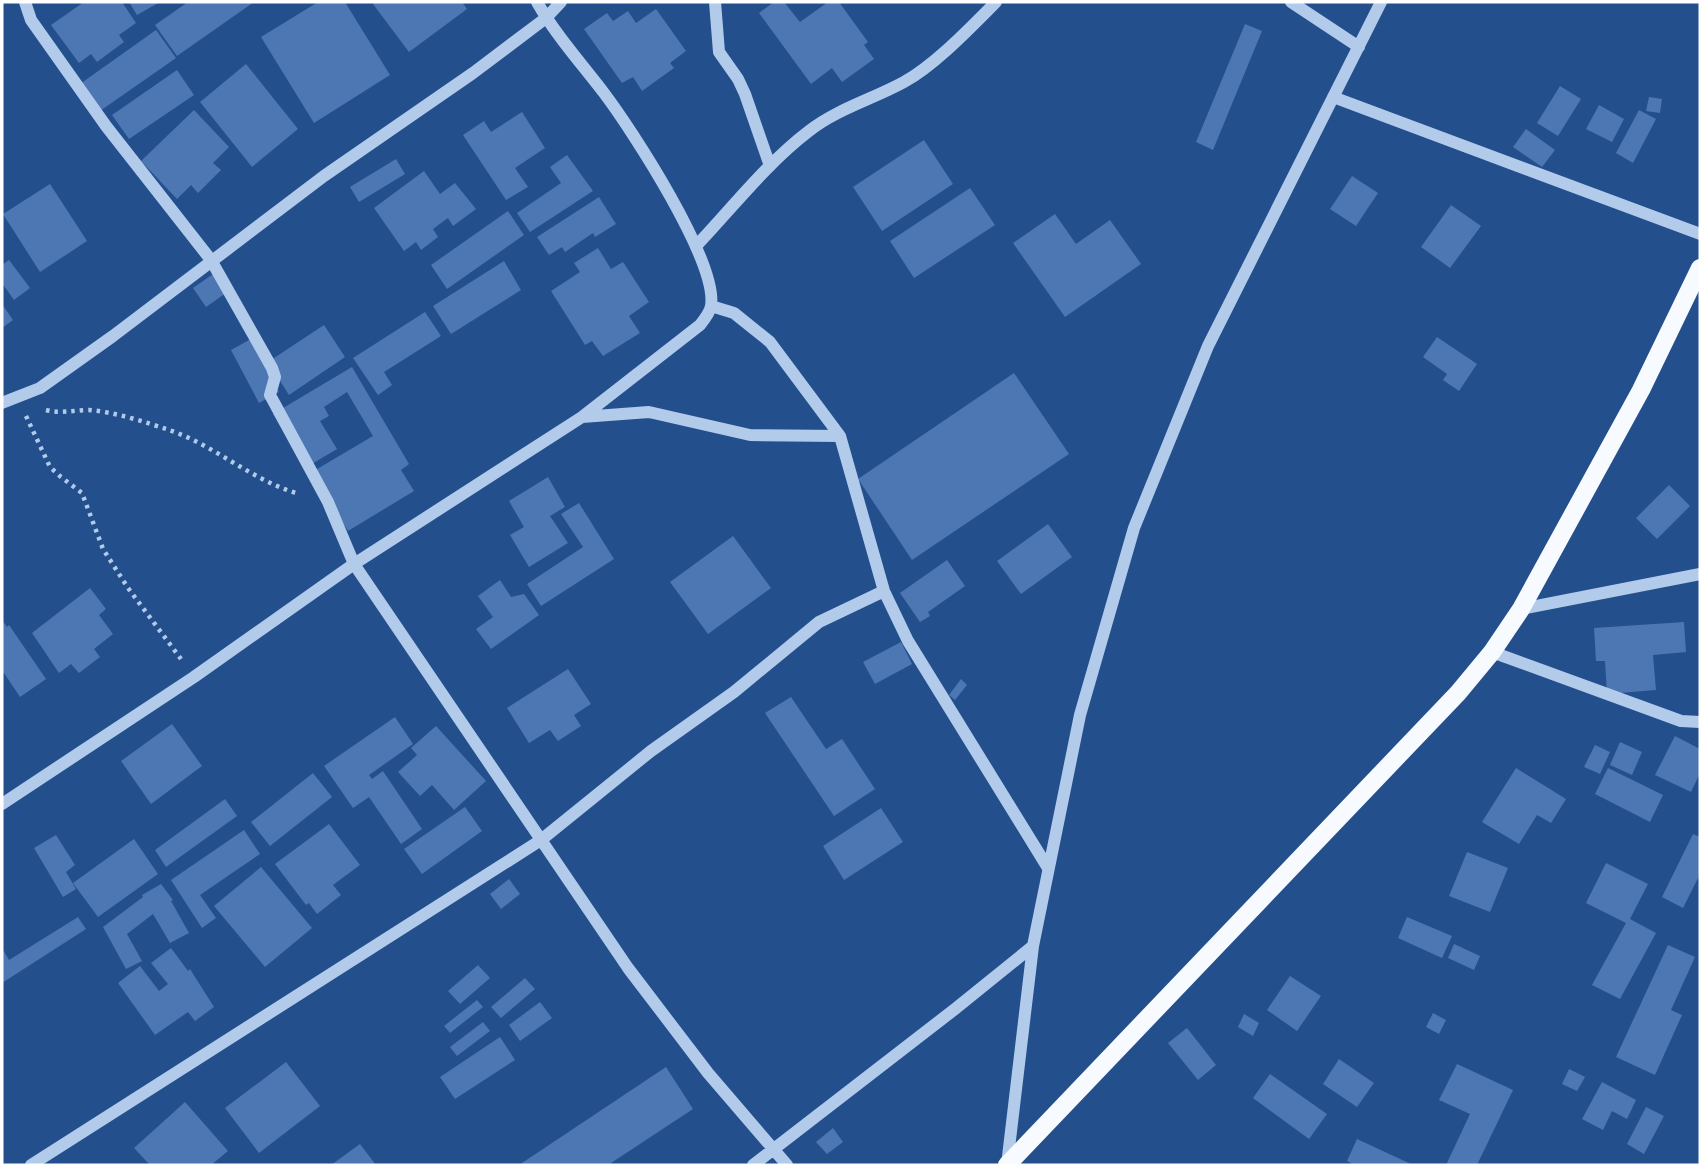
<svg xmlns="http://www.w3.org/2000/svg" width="1702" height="1167" font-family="Montserrat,sans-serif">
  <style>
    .building { fill: #4c77b3 }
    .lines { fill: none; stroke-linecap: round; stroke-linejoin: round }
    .path { stroke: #b3cbeb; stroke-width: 4.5; stroke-dasharray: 3.5 5; stroke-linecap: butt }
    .minor { stroke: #b3cbeb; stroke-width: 12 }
    .major { stroke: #f7fafe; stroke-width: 18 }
  </style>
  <rect width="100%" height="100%" fill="#244f8d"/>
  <path class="building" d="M84 2H122L136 23 119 35 124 42 97 62 91 54 79 63 51 25Z
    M129 2H160L137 15Z
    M188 2H254L177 56 155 25Z
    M318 2H345L390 75 314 123 261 37Z
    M376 2H462L467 9 409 52 373 4Z
    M774 2H784L800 22 828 2H839L868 42 864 45 874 59 842 82 832 68 811 84 759 13Z
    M656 9 686 51 670 63 674 68 642 91 633 77 622 83 584 29 607 13 613 21 628 11 636 23Z
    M1245 24 1262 31 1213 150 1196 142Z
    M156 30 176 58 100 111 80 84Z
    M246 64 298 129 252 167 200 102Z
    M177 70 194 95 129 139 112 115Z
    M1560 86 1581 99 1558 136 1537 123Z
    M1649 97 1662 99 1660 113 1646 111Z
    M1599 105 1624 119 1612 142 1586 129Z
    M194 110 229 147 213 163 221 170 198 193 191 185 177 199 141 161Z
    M1639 110 1656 119 1633 163 1616 153Z
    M522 112 545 148 515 168 528 187 506 200 463 135 484 121 491 132Z
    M1526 129 1555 150 1542 167 1513 147Z
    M924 140 953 184 882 231 853 187Z
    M567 155 593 191 530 232 517 213 561 183 550 167Z
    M396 159 405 174 359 202 350 187Z
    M424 171 440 194 455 183 476 209 453 226 448 218 433 229 438 237 421 250 416 242 404 251 374 208Z
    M1352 176 1378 193 1356 226 1330 209Z
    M50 184 87 241 40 272 3 214Z
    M970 188 995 225 914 278 890 241Z
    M599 197 616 224 595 237 593 233 565 252 562 247 549 255 537 237Z
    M1451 205 1481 226 1450 268 1421 247Z
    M508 211 524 235 447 289 431 265Z
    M1055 214 1076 244 1110 220 1141 264 1065 317 1013 243Z
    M598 248 611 269 623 262 649 302 629 316 640 333 603 356 592 341 585 345 551 291 580 272 574 263Z
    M9 260 30 288 14 300 2 283V265Z
    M504 261 521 290 451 334 433 306Z
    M213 274 226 293 206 307 193 288Z
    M2 304 13 320 2 328Z
    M425 312 441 336 384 372 392 385 378 395 353 358Z
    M324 325 345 357 289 395 268 362Z
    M1437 337 1477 364 1459 391 1443 380 1447 374 1423 357Z
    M251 339 279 392 259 403 231 350Z
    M352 367 409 464 401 470 414 491 348 531 312 472 373 436 347 392 324 407 329 416 320 421 337 449 305 468 273 414Z
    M1014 373 1069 454 912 560 858 479Z
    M548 477 565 507 550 516 568 543 529 567 510 535 524 527 509 501Z
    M1669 485 1690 506 1657 539 1636 518Z
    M579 503 614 559 541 606 527 584 583 547 561 514Z
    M1048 524 1072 557 1021 594 997 561Z
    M733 536 771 588 708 634 670 582Z
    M947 560 965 586 928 612 930 616 920 622 900 593Z
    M500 580 511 597 524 594 539 615 491 649 476 629 493 617 478 596Z
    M90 588 106 609 99 615 113 634 94 649 100 657 79 673 71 664 59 673 32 633Z
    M2 620 7 627 9 625 46 679 20 697 4 673 2 674Z
    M1684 622 1686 652 1653 655 1656 690 1607 694 1605 661H1596L1594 628Z
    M901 642 912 664 875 684 863 662Z
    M568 669 591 704 574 715 581 726 558 741 550 730 529 743 507 708Z
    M961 679 967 685 955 700 949 695Z
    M791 697 826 749 842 739 875 789 834 816 765 713Z
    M395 717 413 744 369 775 372 779 383 771 422 829 401 844 369 797 353 808 324 766Z
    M172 724 202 766 151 804 121 761Z
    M436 726 486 781 454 810 432 785 420 796 398 772 417 755 411 748Z
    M1675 736 1700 749V773L1691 792 1655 775Z
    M1620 742 1642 752 1632 775 1610 765Z
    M1595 745 1610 752 1600 774 1584 767Z
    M1516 768 1566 799 1551 823 1537 815 1519 844 1482 822Z
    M1608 768 1663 795 1650 822 1595 794Z
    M313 773 332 797 270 846 251 822Z
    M225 799 237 816 166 867 155 850Z
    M465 807 482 831 422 874 404 849Z
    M881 808 903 842 844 880 823 846Z
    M329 824 360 865 333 885 341 895 317 914 309 903 306 905 275 864Z
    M244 830 260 854 200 895 216 918 202 928 171 880Z
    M1693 834 1700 837V874L1683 908 1662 897Z
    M56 835 75 865 66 872 76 889 63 897 34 848Z
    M134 839 158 874 98 917 73 883Z
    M1467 852 1508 868 1490 912 1449 896Z
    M1606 863 1648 884 1630 919 1656 933 1620 999 1592 985 1626 923 1586 903Z
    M261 867 312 928 265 967 214 906Z
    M509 879 520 894 501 909 490 894Z
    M161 884 173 900 171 901 189 933 170 943 153 914 127 934 142 961 126 969 103 927 143 897 142 895Z
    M78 917 86 929 2 983V948L9 960Z
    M1407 917 1452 936 1442 958 1398 938Z
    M1454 944 1480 956 1474 970 1448 958Z
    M1668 945 1695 957 1671 1010 1682 1015 1655 1075 1616 1057Z
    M171 948 188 971 190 969 214 1007 195 1021 188 1012 155 1035 118 983 140 966 159 991 168 984 151 963Z
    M478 965 490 978 460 1004 448 991Z
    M1290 976 1321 996 1297 1031 1267 1010Z
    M525 978 535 989 501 1018 491 1007Z
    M477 1000 483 1007 450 1033 444 1026Z
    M540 1002 552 1018 520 1041 509 1025Z
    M1433 1013 1446 1020 1439 1034 1426 1027Z
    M1244 1014 1259 1023 1253 1036 1238 1027Z
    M483 1022 490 1031 457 1056 450 1047Z
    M1187 1028 1216 1065 1198 1080 1168 1043Z
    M500 1037 515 1060 455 1099 440 1077Z
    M1339 1059 1374 1083 1357 1107 1323 1084Z
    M286 1062 320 1106 259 1153 225 1108Z
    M1457 1064 1513 1090 1477 1165H1446L1470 1114 1439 1100Z
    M666 1067 693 1109 608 1165H519Z
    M1569 1069 1585 1077 1577 1091 1562 1084Z
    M1270 1074 1327 1114 1309 1139 1253 1098Z
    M1602 1082 1636 1100 1627 1119 1612 1111 1603 1130 1582 1119Z
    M185 1102 228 1151 211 1165H150L134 1148Z
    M1646 1107 1664 1116 1644 1154 1627 1144Z
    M833 1128 843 1142 827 1154 816 1142Z
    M1357 1139 1413 1165H1355L1347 1161Z
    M360 1144 376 1165H331Z"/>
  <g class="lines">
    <path class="path" d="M46 410C61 414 74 410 89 410 115 412 145 422 169 430 214 445 250 479 296 493
      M26 416 50 467 61 477 82 493 103 549 128 588 181 659"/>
    <path class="minor" d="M25 2 31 20 106 126 211 260 272 368 275 377 270 395 328 502 354 564 628 968 708 1073 787 1165
      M715 2 719 52 738 79 745 94 770 166
      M1291 2 1359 47
      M1333 97 1700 234
      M697 245C733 207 767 163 809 131 837 109 873 99 904 82 935 65 971 27 996 2
      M711 306 734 313 770 342 840 436 884 591 908 641 1048 868
      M2 403 40 388 113 336 324 176 473 73 546 18 561 2
      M582 417 649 412 750 435 840 436
      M1521 609 1700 574
      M1492 652 1681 721 1700 722
      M2 804 194 677 354 564 582 417 700 325C704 320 710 312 711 306 718 262 632 130 604 93 581 63 555 34 537 2
      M31 1165 541 840 651 751 734 692 819 622 884 591
      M753 1165 955 1009 1033 946
      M1007 1165 1033 946 1080 715 1134 528 1208 346 1381 2"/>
    <path class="major" d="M1007 1165 1458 693 1492 652 1521 609 1641 390 1700 268"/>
  </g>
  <rect width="1702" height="1167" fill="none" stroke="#ffffff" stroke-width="7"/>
</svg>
